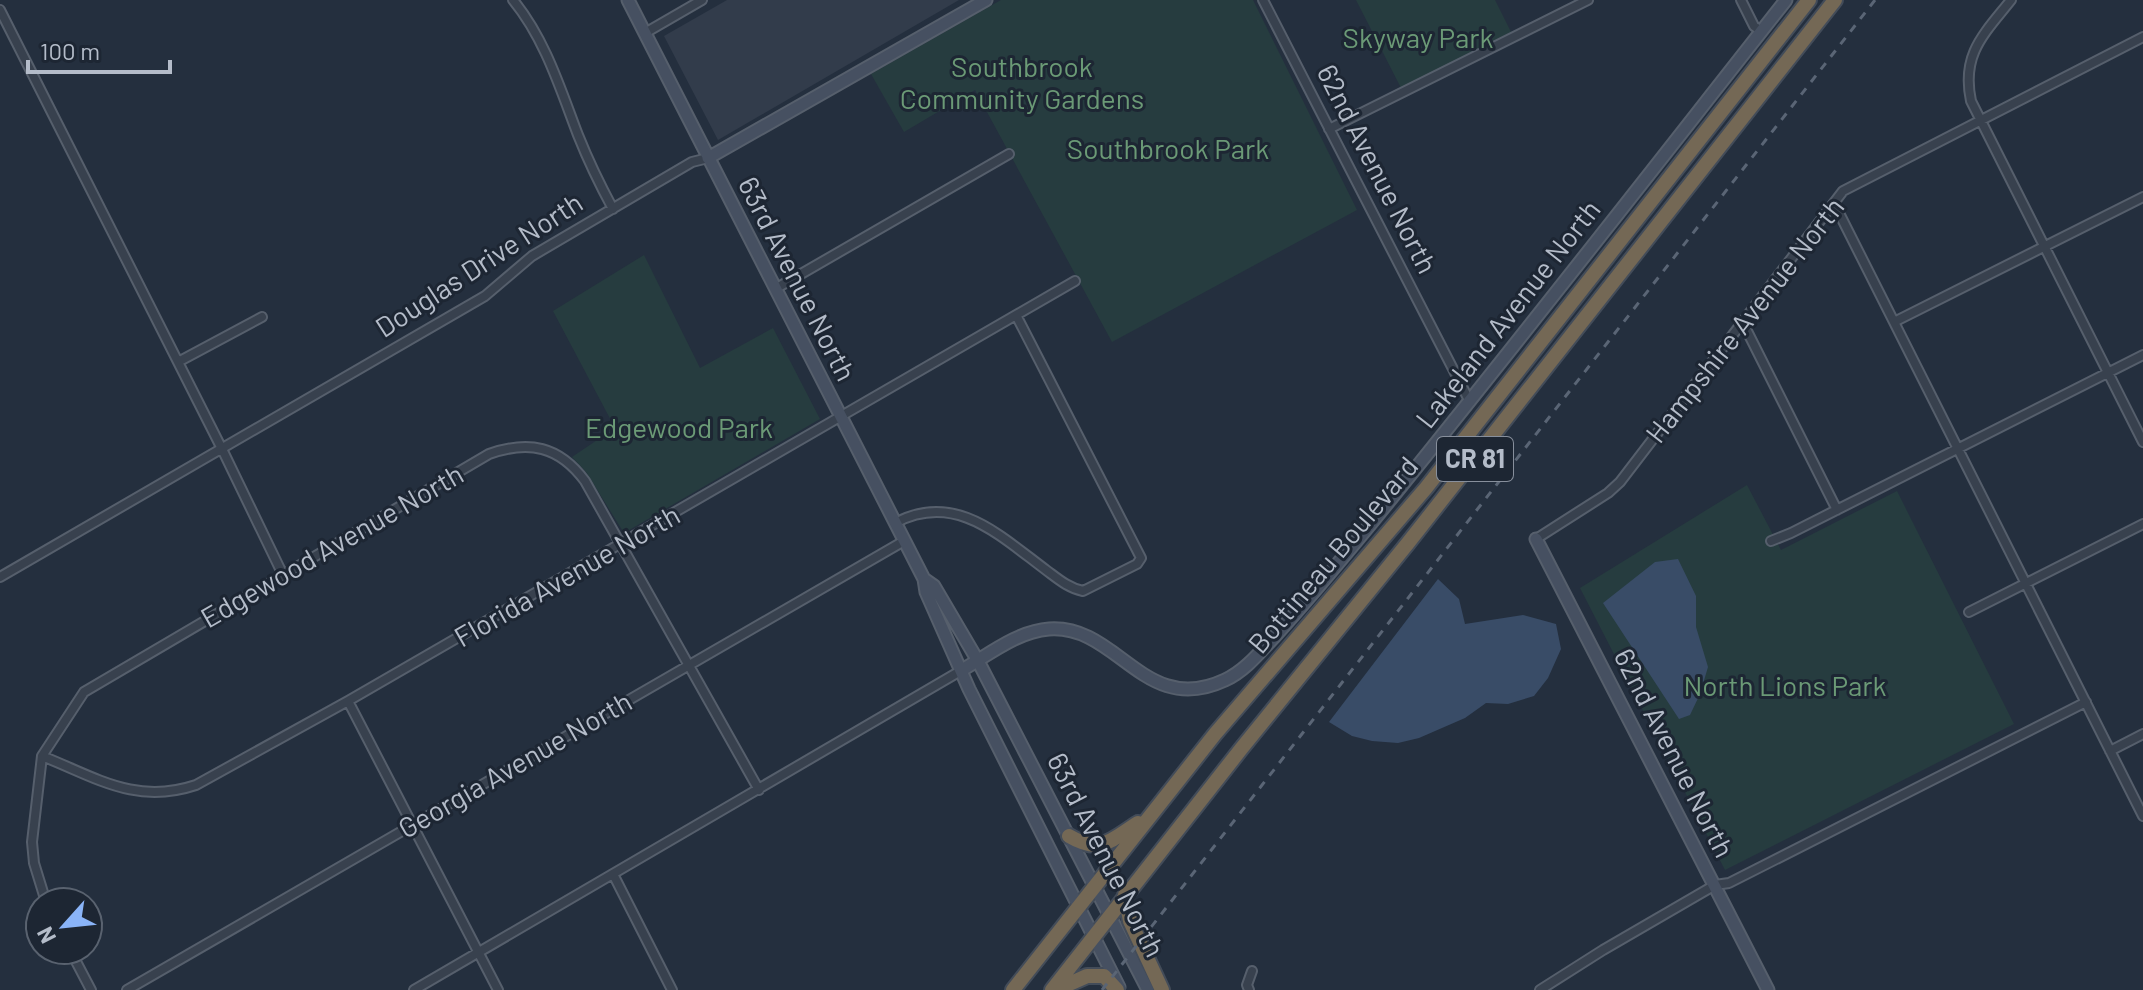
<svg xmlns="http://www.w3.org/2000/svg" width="2143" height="990" font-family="Barlow,sans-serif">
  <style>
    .airport { fill: #323c4b }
    .green { fill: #263c3f }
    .water { fill: #394c67 }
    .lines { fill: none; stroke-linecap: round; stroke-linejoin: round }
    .street-casing { stroke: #565f6c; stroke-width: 12 }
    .secondary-casing { stroke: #565f6c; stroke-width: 15 }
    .highway-casing { stroke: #434c59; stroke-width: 18 }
    .street { stroke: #38414e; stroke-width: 8 }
    .secondary { stroke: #465061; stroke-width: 11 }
    .highway { stroke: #746855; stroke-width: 14 }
    .rail { stroke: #5a6575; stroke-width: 3; stroke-dasharray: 8 8; stroke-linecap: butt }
    .labels { text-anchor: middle; stroke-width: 6; stroke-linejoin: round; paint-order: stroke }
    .shield { fill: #1d2633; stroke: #878f9c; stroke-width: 2 }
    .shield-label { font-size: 26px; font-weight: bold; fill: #b4bcc9 }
    .park-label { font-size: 28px; fill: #6b9a76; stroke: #1d2633 }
    .street-label { font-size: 28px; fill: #b4bcc9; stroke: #1d2633 }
  </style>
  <rect width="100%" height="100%" fill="#242f3e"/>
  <path class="airport" d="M727 0H959L718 140 664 36Z"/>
  <path class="green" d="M1001 0H1253L1357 210 1112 342 975 90 904 132 871 74Z
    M1356 0H1495L1511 32 1401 88Z
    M644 255 700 368 773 328 820 419 624 533 586 472 572 457 615 428 553 311Z
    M1747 485 1781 550 1897 491 2014 724 1725 870 1580 588Z"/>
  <path class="water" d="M1678 559 1696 596V627L1708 667 1700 694 1690 715 1679 719 1603 603 1655 562Z
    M1438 579 1459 599 1465 624 1523 615 1556 624 1561 649 1548 678 1534 696 1508 704 1486 703 1465 718 1419 738 1398 743 1372 741 1352 736 1329 722Z"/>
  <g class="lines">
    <g class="street-casing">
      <path id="street" d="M513 0C545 39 560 88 578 135 588 160 600 185 613 209
        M1263 0 1470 402
        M1741 0 1754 26 1761 31
        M2011 0C1984 34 1961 54 1971 101L2143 442
        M0 10 222 449 283 575
        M645 33 702 0
        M1329 129 1588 0
        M1835 205 2143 816
        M775 289 1009 154
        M1894 322 2143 197
        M1743 323 1837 510
        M178 362 262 317
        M895 523C955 491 999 535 1046 570 1057 578 1068 588 1083 591L1137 564 1141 558 1016 315
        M1536 539 1608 493 1620 482 1843 191 2143 37
        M1771 541 1791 533 2143 355
        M0 577 485 296 532 256 692 162 708 158
        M1969 612 2143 524
        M348 701 498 990
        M2110 751 2143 734
        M42 756C97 778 136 805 196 785L348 701 1075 281
        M613 874 672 990
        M46 902 34 863 32 842 42 756 84 692 489 454C529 440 559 446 585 481L759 790
        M70 950 91 990
        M127 990 904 541
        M414 990 962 670
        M1249 990 1247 985 1252 971
        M1540 990 1603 950 1715 885 1729 883 2086 702"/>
    </g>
    <g class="secondary-casing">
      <path id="secondary" d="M628 0 924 579 926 592 969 689 1119 987
        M708 158 986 0
        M1536 539 1768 990
        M924 579 934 586 978 661 1148 990
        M962 670C988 655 1018 631 1049 629 1118 624 1144 718 1225 680 1245 671 1260 652 1275 636 1309 599 1341 560 1373 521 1513 349 1649 174 1786 0"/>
    </g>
    <g class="highway-casing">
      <path id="highway" d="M1069 836C1101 855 1111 840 1138 823
        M1125 895 1130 921 1162 990
        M1013 990 1215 734 1426 488 1809 0
        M1052 990 1241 749 1408 543 1835 0
        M1056 990 1087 976H1104L1117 990"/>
    </g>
    <use href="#street" class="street"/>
    <use href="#secondary" class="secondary"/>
    <use href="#highway" class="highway"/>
    <path class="rail" d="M1102 990 1875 0"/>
  </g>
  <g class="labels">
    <rect class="shield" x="1437" y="437" width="76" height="44" rx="6"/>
    <g class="shield-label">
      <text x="1475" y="468">CR 81</text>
    </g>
    <g class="park-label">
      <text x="1418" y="48">Skyway Park</text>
      <text x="1022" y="77">Southbrook<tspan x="1022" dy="32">Community Gardens</tspan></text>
      <text x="1168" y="159">Southbrook Park</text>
      <text x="679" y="438">Edgewood Park</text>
      <text x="1785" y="696">North Lions Park</text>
    </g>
    <g class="street-label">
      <text transform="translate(1377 169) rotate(63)" y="10">62nd Avenue North</text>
      <text transform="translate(479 265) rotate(-33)" y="10">Douglas Drive North</text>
      <text transform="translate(797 279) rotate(63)" y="10">63rd Avenue North</text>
      <text transform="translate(1508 314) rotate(-52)" y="10">Lakeland Avenue North</text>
      <text transform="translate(1745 320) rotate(-52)" y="10">Hampshire Avenue North</text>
      <text transform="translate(332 546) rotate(-30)" y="10">Edgewood Avenue North</text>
      <text transform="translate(1333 555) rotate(-50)" y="10">Bottineau Boulevard</text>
      <text transform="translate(567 576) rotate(-30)" y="10">Florida Avenue North</text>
      <text transform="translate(1674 753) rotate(63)" y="10">62nd Avenue North</text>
      <text transform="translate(515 765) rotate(-30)" y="10">Georgia Avenue North</text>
      <text transform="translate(1106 855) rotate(63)" y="10">63rd Avenue North</text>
    </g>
  </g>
  <g transform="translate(64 926) rotate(243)"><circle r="38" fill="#1d2633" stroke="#59626f" stroke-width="2"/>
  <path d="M0-6L14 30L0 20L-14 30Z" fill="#8ab4f8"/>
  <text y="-12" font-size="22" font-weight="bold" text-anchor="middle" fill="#b4bcc9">N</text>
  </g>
  <path d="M28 60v12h142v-12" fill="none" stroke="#b4bcc9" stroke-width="4"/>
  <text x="40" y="60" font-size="24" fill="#b4bcc9" stroke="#1d2633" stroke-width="6" paint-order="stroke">100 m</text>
</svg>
